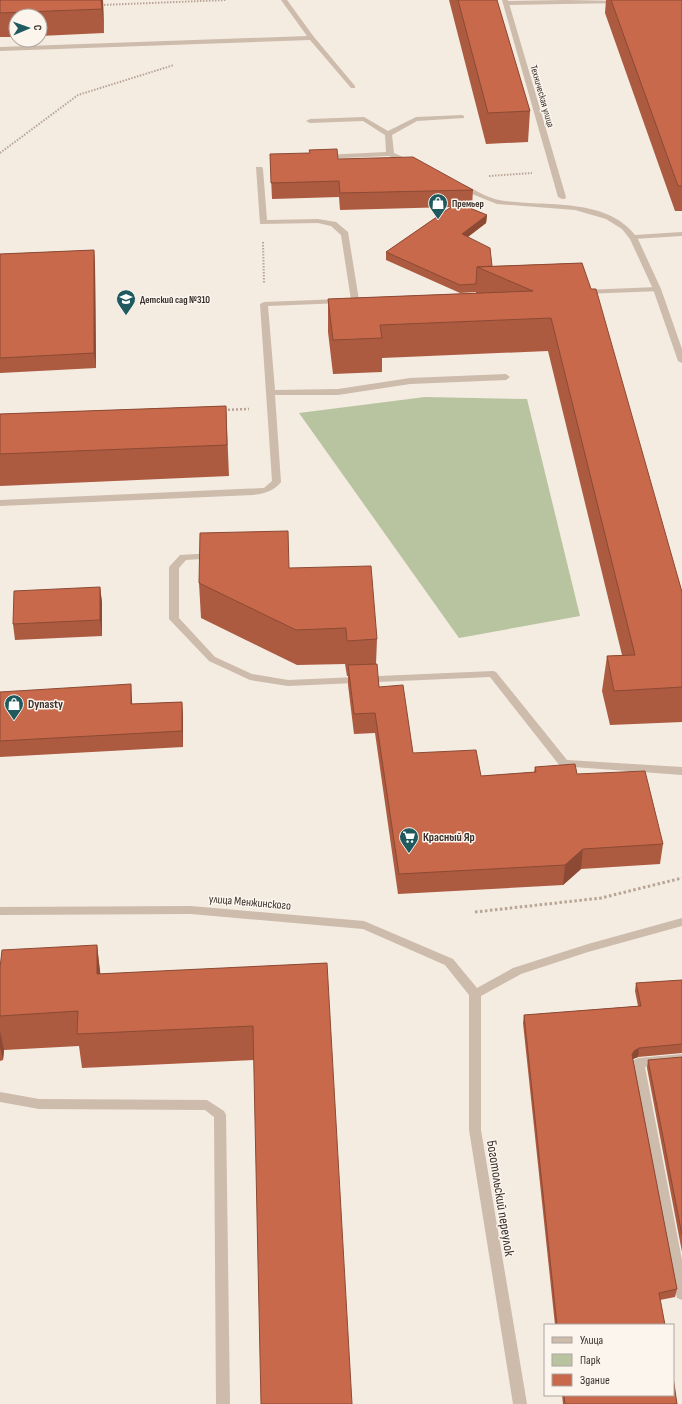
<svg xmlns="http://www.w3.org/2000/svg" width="682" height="1404" font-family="'Sofia Sans Condensed',sans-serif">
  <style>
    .green { fill: #b8c4a0 }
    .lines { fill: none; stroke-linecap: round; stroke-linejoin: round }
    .path-far2 { stroke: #b9a596; stroke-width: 2; stroke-dasharray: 1.5 1.5; stroke-linecap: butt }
    .path-far1 { stroke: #b9a596; stroke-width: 2.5; stroke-dasharray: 2 2; stroke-linecap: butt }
    .path { stroke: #b9a596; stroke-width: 3; stroke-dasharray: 2.5 2.5; stroke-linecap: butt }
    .lane { fill: #cdbbac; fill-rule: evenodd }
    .street { fill: #cdbbac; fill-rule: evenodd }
    .wall { fill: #ac5a40 }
    .shaded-wall { fill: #8c4a34 }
    .building { fill: #c8694b; stroke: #8c4a34 }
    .labels { text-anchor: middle; stroke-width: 3; stroke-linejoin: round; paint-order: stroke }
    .far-street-label { font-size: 10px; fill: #3b302b; stroke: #fbf5ee }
    .far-poi-label { font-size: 10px; font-weight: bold; fill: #3b302b; stroke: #fbf5ee; text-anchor: start }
    .poi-label { font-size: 12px; font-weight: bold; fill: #3b302b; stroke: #fbf5ee; text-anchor: start }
    .street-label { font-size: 12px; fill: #3b302b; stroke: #fbf5ee }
    .near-street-label { font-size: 14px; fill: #3b302b; stroke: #fbf5ee }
  </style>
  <rect width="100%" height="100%" fill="#f4ebe1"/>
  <path class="green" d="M425 397 527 399 580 616 459 638 299 413Z"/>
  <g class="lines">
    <path class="path-far2" d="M101 5 226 0
      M0 153 78 95 174 65
      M489 176 532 173
      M263 242 264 283"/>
    <path class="path-far1" d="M224 410 249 409"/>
    <path class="path" d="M475 912 601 898 682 878"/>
    <path class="lane" d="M281 0H287L314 37 355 86V88H351L310 40 0 51V47L307 36Z
      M566 0 623 1 620 3 506 5 503 3 506 1Z
      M462 115 464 116V118L417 121 392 135 394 153 414 162V166H411L389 156 321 159V155H324L386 152 385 135 363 121 310 123 306 121 310 119 364 117 388 131 416 117Z
      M256 167H262L263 169 267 220 318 219 336 222 348 232 359 300 358 302H352L351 300 341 235 331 226 318 223 260 224Z
      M457 184H463C474 189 487 198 499 200 543 208 604 196 635 235L682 232V236L633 239H630L622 229 606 219 575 210 497 204 457 188Z
      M657 287H660V291L584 294 580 292 584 290Z
      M340 299H343V303L268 306 275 390 338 389 410 378 506 374 510 377 506 380 410 384 338 395H275L281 482C273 492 265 493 253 495L0 506V500L264 488 272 481 260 304 264 302Z
      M213 553 216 554 218 556 216 558 186 560 179 568V618L215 657 252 674 288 680 493 671 496 672 567 760 682 767V775L560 766 490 677 288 686 250 680 209 661 169 619V567L180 555Z
      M682 1054V1064L645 1067 682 1260V1300L677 1298 676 1294 632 1063 634 1060 638 1058Z
      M0 1092 39 1099 207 1100 224 1111 226 1115 230 1404H216L214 1117 205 1110 39 1109 0 1102Z"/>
    <path class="street" d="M502 0H508L566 197 565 199H562L558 197Z
      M630 235H633L637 237 661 289 682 349V363L678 361 653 289 629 237Z
      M191 906 364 921 453 959 477 988 513 968 588 944 682 918V926L588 952 521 974 481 996V1130L527 1404H513L469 1130V995L445 965 363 929 191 914 0 915V907Z"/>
  </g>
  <path class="wall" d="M0 0H103L104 33 40 36V16H16V37H0Z
    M449 0H497L530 111 528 142 486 144Z
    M606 0H682V211H675L605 13Z
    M270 154 338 159 473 190 472 206H466L487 215 486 223 468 237 492 266 582 263 682 592V722L610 725 602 691 607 656 622 655 548 351 382 358V372L333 374 328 332V299L476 293V292L460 293 386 260V252L451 207 340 210 339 197 272 199Z
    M94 250 95 265 96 368 0 373V254Z
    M226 406 229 476 0 486V414Z
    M289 568 377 639 376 664 379 687 413 753 481 776 534 772 535 767 577 774 663 844 660 864 581 869 563 885 398 894 375 733 354 734 348 685V676H347L345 664 297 665 201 618 199 583Z
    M100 587 102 603V636L15 640 13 624Z
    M0 692 132 704 182 702 183 718V747L0 757Z
    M97 945 100 974 327 963 254 1060 82 1068 79 1046 4 1050 3 1060 0 1061V968Z
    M682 980V1053L638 1057 633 1059 677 1289 675 1297 660 1300 665 1325H555L523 1023 524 1015 638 1006 635 991 636 983Z
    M682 1057V1252L647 1068 648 1060Z
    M562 1395H673L677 1404H563Z"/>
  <path class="shaded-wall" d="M101 0H103L104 33 102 9Z
    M487 215 486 223 461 242 462 234Z
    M94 250 95 265 96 368 94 353Z
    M100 587 102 603V636L100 620Z
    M131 684 132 700 133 720 131 704Z
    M182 702 183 718V747L182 731Z
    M583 849 581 869 563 885 565 865Z
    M97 945 101 979 97 974Z
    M0 1031 4 1050 3 1060 0 1047Z
    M639 1048 638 1057 633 1059 632 1055 634 1051Z"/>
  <path class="building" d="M0 0H101L102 9 0 13Z
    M458 0H497L530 111 488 113Z
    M611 0H682V186H678Z
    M337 149 338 159 413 157 473 190 340 193 339 181 271 183 270 154 310 153 309 150Z
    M457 203 487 215 462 234 490 248 492 266 477 267 476 284 460 285 386 252Z
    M94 250V353L0 358V254Z
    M582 263 591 289H596L682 592V687L614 691 607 656 635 655 551 318 380 325 382 338 333 340 328 299 533 291 477 267Z
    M226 406 227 445 0 454V414Z
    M288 531 289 568 371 566 377 639 347 641 346 628 296 630 199 583 200 533Z
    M100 587V620L13 624 14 591Z
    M377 664 379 687 403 685 413 753 476 750 481 776 536 772 535 767 575 764 577 774 645 771 663 844 583 849 565 865 399 874 375 713 354 714 348 665Z
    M131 684V704L182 702V731L0 741V692Z
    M97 945V974L327 963 352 1404H261L253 1026 77 1034 78 1011 0 1016V968L2 950Z
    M682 980V1044L639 1048 634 1051 632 1055 677 1289 659 1293 665 1325H557L524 1015 641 1006 636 983Z
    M682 1057V1235L648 1060Z
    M673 1377 677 1404H565L564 1395H673Z"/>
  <defs>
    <g id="shop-pin" transform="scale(1)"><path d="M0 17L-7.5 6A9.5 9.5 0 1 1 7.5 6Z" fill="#1f5a5e" stroke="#fbf5ee"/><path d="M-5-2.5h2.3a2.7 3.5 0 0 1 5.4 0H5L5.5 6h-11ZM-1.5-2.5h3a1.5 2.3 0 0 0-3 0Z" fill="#fff"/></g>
    <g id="school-pin" transform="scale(1)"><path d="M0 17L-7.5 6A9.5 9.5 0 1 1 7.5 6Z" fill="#1f5a5e" stroke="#fbf5ee"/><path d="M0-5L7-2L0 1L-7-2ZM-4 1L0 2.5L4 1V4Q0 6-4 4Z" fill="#fff"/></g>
    <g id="supermarket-pin" transform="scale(1)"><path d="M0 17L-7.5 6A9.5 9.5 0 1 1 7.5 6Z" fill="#1f5a5e" stroke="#fbf5ee"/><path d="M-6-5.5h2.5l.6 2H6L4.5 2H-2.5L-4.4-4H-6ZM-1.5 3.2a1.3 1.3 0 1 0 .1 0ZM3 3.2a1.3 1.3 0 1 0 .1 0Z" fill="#fff"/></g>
  </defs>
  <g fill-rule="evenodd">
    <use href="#shop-pin" x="438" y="203"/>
    <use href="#school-pin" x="126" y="299"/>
    <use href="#shop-pin" x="14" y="704"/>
    <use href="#supermarket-pin" x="409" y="837"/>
  </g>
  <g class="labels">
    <g class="far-street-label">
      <text transform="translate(543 96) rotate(74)" y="4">Техническая улица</text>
    </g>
    <g class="far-poi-label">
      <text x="452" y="207">Премьер</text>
      <text x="140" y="303">Детский сад №310</text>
    </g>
    <g class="poi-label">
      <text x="28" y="708">Dynasty</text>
      <text x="423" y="841">Красный Яр</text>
    </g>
    <g class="street-label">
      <text transform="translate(250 902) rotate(5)" y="4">улица Менжинского</text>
    </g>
    <g class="near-street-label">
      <text transform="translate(501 1198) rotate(81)" y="5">Боготольский переулок</text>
    </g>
  </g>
  <rect x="544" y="1324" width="130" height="72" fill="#fbf5ee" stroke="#aea6a0"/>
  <rect x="552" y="1337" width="20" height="6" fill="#cdbbac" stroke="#aea6a0"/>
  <text x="580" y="1344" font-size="12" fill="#3b302b">Улица</text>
  <rect x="552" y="1354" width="20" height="12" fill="#b8c4a0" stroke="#aea6a0"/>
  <text x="580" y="1364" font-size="12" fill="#3b302b">Парк</text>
  <rect x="552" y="1374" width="20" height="12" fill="#c8694b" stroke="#aea6a0"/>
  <text x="580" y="1384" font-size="12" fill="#3b302b">Здание</text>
  <g transform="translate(28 28) rotate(88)"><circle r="19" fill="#fbf5ee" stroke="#aea6a0"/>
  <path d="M0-3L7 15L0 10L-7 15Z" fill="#1f5a5e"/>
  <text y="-6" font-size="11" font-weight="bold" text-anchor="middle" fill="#3b302b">С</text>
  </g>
</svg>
